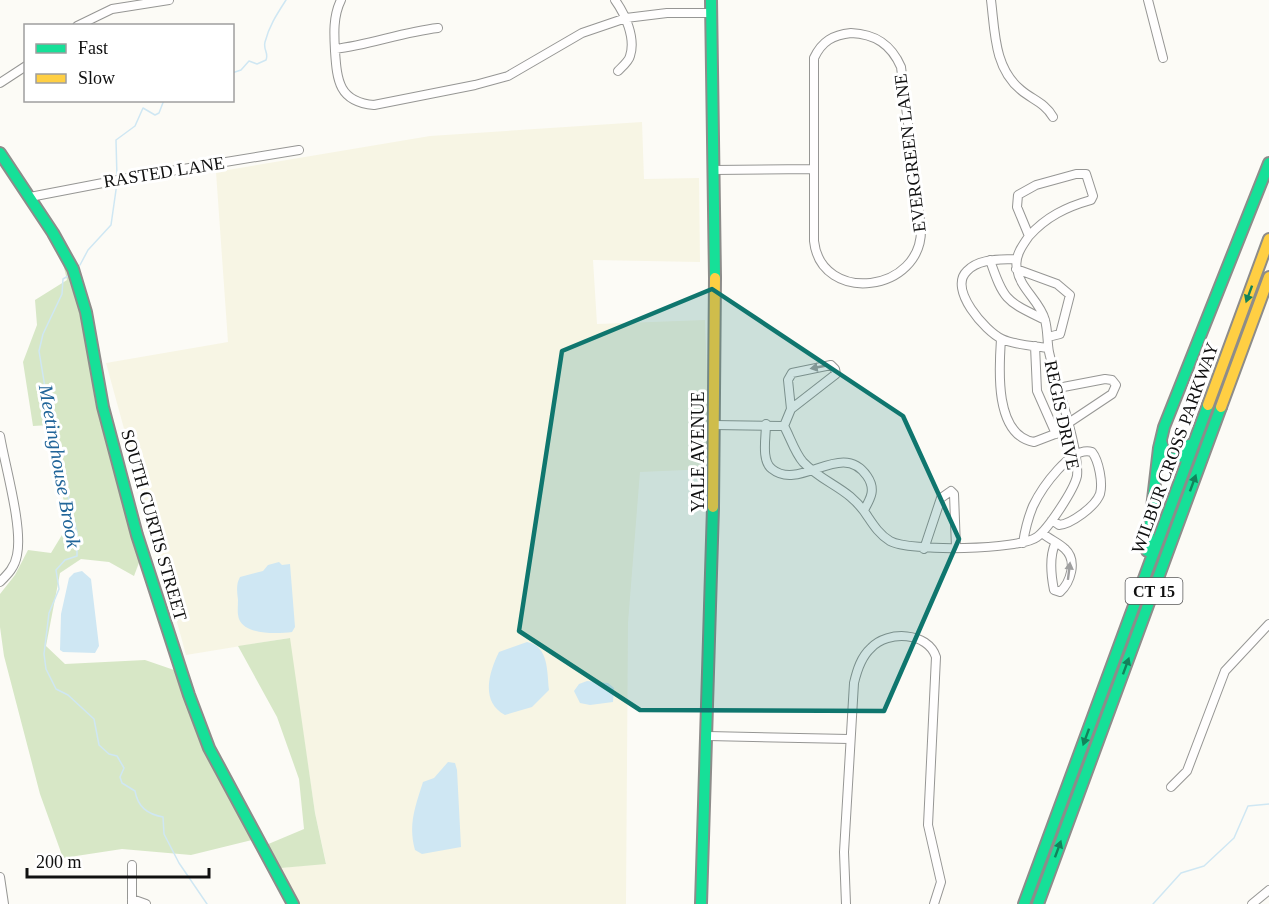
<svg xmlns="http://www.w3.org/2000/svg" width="1269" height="904" font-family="Georgia,serif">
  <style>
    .farmland { fill: #f7f5e4 }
    .forest { fill: #d7e7c6 }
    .water { fill: #cfe7f3 }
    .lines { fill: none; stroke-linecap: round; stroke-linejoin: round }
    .stream { stroke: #cfe7f3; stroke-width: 1.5 }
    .street-casing { stroke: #969694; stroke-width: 10 }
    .fast-casing { stroke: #8d8c8a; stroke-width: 14 }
    .slow-casing { stroke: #8d8c8a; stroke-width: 14 }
    .street { stroke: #fffefe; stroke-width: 8 }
    .fast { stroke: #16e098; stroke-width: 10 }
    .slow { stroke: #ffcf43; stroke-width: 10 }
    .oneway { fill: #13825b }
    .oneway2 { fill: #9f9f9f }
    .marked { fill: #0f766e; fill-opacity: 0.2; stroke: #0f766e; stroke-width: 4.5; stroke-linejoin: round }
    .labels { text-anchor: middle; stroke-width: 6; stroke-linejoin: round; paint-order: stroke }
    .shield { fill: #fff; stroke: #585858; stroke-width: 1.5 }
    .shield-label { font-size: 16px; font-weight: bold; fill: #101010 }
    .street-label { font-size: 18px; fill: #101010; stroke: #fff }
    .water-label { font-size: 20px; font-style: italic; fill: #216599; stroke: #fff }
  </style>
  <rect width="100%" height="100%" fill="#fcfbf6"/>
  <path class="farmland" d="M642 122 644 179 699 178 700 262 593 260 597 324 705 320 710 469 640 472 628 623 626 904H298L281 868 326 863 315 813 289 638 186 655 106 363 228 342 216 172 430 136Z"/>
  <path class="forest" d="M61 255 83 317 95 401 140 560 134 576 109 562 81 559 60 573 46 646 65 664 145 660 177 671 204 747 252 840 191 855 122 849 63 858 40 794 4 656 0 627V594L15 575 28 550 51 553 68 525 50 425 33 426 23 362 37 325 35 300 67 280Z
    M290 638 315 813 326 864 281 868 266 845 304 829 299 779 277 717 238 646Z"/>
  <path class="water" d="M279 562 282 565 290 564 295 627 292 632C277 634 245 635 239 619 237 613 238 606 238 600 237 591 236 584 240 577L263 571 268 565Z
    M82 571 91 579 99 646 95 653 63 652 60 650 61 614 69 578 74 573Z
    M527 642C549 646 547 672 549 690L532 707 505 715C480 702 489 672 499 652Z
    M587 681 608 683 614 688 613 702 590 705 580 703 574 691 579 684Z
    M448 762 455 763 457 770 461 847 422 854 415 850C408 825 415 807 423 782L434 778Z"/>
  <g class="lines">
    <path class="stream" d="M232 73 241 70 249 61 257 64 266 60C269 53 263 50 265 42 269 26 277 14 286 0
      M117 178 116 140 135 126 143 108 155 115 159 113 164 100
      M80 265 88 250 111 225 117 183
      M68 276 63 279 62 294 43 334 39 351 51 424 77 533V556L65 560 56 570 59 589 49 613 44 654 46 669 56 689 68 695 94 719 99 745 109 754 117 756 124 768 120 777 122 783 135 791C138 807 147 814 163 817L164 834 179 863 207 904
      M1153 904 1181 873 1204 866 1234 838 1248 806 1269 804"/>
    <g class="street-casing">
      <path id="street" d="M341 0C333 16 334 34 335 51 337 81 339 102 374 105L475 85 508 76 582 33 626 18 667 13H711
        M615 0C625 14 636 38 630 56 629 61 622 67 618 71
        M991 0C995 32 994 68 1021 90 1033 100 1045 103 1053 117
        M1148 0 1163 58
        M77 26 112 9 169 0
        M851 33C875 34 891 44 901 67L921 228C923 293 821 305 814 241V58C822 41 833 35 851 33Z
        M335 49C370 45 402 32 438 28
        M0 83 26 66
        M713 170 814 169
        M1076 174H1086L1093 196 1091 200C1066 207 1046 217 1029 236L1017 207 1018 195 1036 185Z
        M30 197 134 177 299 150
        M1016 259C1000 260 979 258 967 271 948 289 985 331 1002 339 1015 345 1034 346 1048 348
        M990 260C1004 302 1007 301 1045 320
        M1016 269 1057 284 1070 295 1060 334 1048 337
        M1001 339C999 368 994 435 1034 442L1068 429
        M1035 346 1037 391 1056 434
        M1058 388 1105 379 1112 380 1116 385 1112 394 1067 424
        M766 424C766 437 761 461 772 469 800 492 842 439 867 476 876 489 871 498 864 510
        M714 425 784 426C790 437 795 453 803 462 825 485 849 487 868 517 874 526 880 535 890 541 909 552 1020 550 1037 537 1048 529 1074 490 1077 476 1080 451 1055 380 1049 352 1047 342 1048 331 1045 320 1040 301 1020 289 1017 269 1014 257 1022 246 1029 236
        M784 426 791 409 836 374 835 369 831 365 792 373 788 380 791 409
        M0 436C5 466 23 527 17 555 15 567 8 574 0 582
        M1042 533C1049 539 1059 543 1065 549 1078 561 1070 583 1060 592L1054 590C1051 575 1049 558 1055 544
        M1023 543C1025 530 1028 518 1033 506 1041 489 1071 445 1092 452 1099 461 1103 483 1100 494 1095 507 1071 524 1059 525L1052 520
        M924 549 941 498 951 491 954 494 956 548
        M708 736 849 739
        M1171 787 1187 771 1225 671 1269 624
        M0 877 4 904
        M132 899 146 904
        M132 904V865
        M846 904 844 852 854 683C857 670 861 657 871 648 888 630 928 632 936 657L928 825 941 882 934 904
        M1252 904 1269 890"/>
    </g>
    <g class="fast-casing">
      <path id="fast" d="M711 0 715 278
        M0 153 53 233 73 269 86 312 103 407 137 535 189 695 209 748 293 904
        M1161 441 1165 454 1172 459 1182 456 1188 445
        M1147 551 1159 448 1164 427 1269 163
        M701 904 713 507
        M1024 904 1208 405
        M1038 904 1221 407"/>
    </g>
    <g class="slow-casing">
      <path id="slow" d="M1208 405 1269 239
        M1221 407 1269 277
        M713 507 715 278"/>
    </g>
    <use href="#street" class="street"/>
    <use href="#fast" class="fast"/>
    <use href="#slow" class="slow"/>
  </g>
  <defs><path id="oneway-solid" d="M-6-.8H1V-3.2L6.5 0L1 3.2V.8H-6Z" transform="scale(1.5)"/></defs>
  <g class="oneway">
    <use href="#oneway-solid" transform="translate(1249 294) rotate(110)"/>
    <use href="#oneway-solid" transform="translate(1193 483) rotate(-70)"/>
    <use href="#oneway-solid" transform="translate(1126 666) rotate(-70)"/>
    <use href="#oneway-solid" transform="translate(1086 737) rotate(110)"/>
    <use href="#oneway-solid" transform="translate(1058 849) rotate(-70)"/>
  </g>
  <g class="oneway2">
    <use href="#oneway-solid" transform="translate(819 367) rotate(169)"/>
    <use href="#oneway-solid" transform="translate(1069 571) rotate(-83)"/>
  </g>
  <path class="marked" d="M712 289 903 416 959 539 884 711 640 710 519 631 562 351Z"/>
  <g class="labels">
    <rect class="shield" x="1125.5" y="578" width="57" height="26" rx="4.5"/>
    <g class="shield-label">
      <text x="1154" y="597">CT 15</text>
    </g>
    <g class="street-label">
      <text transform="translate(910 153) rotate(-97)" y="6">EVERGREEN LANE</text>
      <text transform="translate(164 172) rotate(-9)" y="6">RASTED LANE</text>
      <text transform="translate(1062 415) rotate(78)" y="6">REGIS DRIVE</text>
      <text transform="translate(1175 448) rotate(-70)" y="6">WILBUR CROSS PARKWAY</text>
      <text transform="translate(698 452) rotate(-90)" y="6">YALE AVENUE</text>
      <text transform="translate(154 525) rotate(74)" y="6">SOUTH CURTIS STREET</text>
    </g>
    <g class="water-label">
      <text transform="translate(60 466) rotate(80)" y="7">Meetinghouse Brook</text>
    </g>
  </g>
  <rect x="24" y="24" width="210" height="78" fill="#ffffff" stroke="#9f9f9f" stroke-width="1.5"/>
  <rect x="36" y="44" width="30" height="9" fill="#16e098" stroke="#9f9f9f" stroke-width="1.5"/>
  <text x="78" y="54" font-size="18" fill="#101010">Fast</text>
  <rect x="36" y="74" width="30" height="9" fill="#ffcf43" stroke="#9f9f9f" stroke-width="1.5"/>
  <text x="78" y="84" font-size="18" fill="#101010">Slow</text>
  <path d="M27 868v9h182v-9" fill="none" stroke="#101010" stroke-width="3"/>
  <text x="36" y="868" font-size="18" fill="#101010" stroke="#ffffff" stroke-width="4.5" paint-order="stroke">200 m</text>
</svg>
